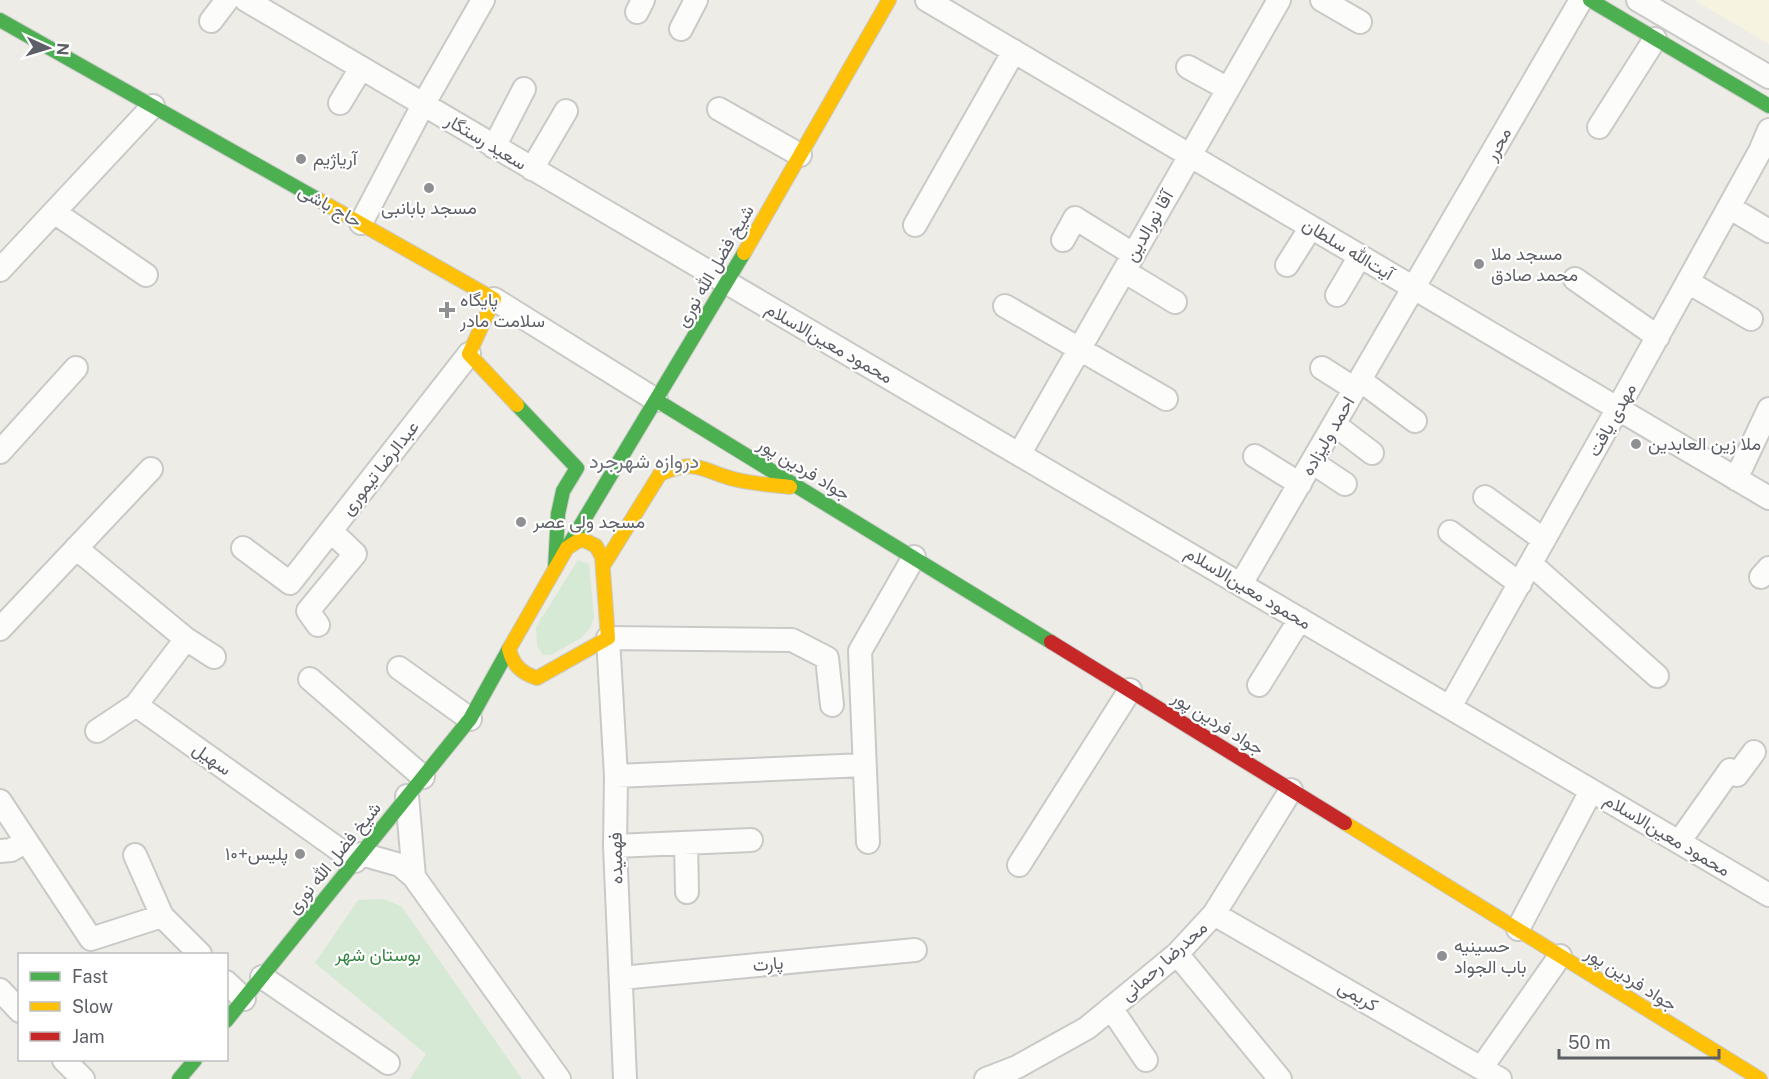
<svg xmlns="http://www.w3.org/2000/svg" width="1769" height="1079" font-family="'Public Sans',Vazirmatn,sans-serif">
  <style>
    .commercial { fill: #f6f4e0 }
    .green { fill: #d5e9d4 }
    .lines { fill: none; stroke-linecap: round; stroke-linejoin: round }
    .street-casing { stroke: #c9c9c7; stroke-width: 26 }
    .fast-casing { stroke: #c9cac9; stroke-width: 16 }
    .slow-casing { stroke: #c9cac9; stroke-width: 16 }
    .jam-casing { stroke: #c9cac9; stroke-width: 16 }
    .street { stroke: #fcfcfb; stroke-width: 22 }
    .fast { stroke: #4caf50; stroke-width: 14 }
    .slow { stroke: #ffc107; stroke-width: 14 }
    .jam { stroke: #c62828; stroke-width: 14 }
    .poi-dot { fill: #8f9092; stroke: #fff; stroke-width: 2 }
    .labels { text-anchor: middle; stroke-width: 4.5; stroke-linejoin: round; paint-order: stroke }
    .street-label { font-size: 18px; fill: #5c5f65; stroke: #fff }
    .poi-label { font-size: 18px; fill: #5c5f65; stroke: #fff; text-anchor: start }
    .park-label { font-size: 18px; fill: #348541; stroke: #fff }
    .neighbourhood-label { font-size: 20px; fill: #6d7177; stroke: #fff }
  </style>
  <rect width="100%" height="100%" fill="#edece7"/>
  <path class="commercial" d="M1694 0H1769V44Z"/>
  <path class="green" d="M578 560 589 564 594 617 590 628 581 638 551 655 542 654 537 645 536 627Z
    M384 899 402 907 522 1079H410L426 1054 315 963 358 900Z"/>
  <g class="lines">
    <g class="street-casing">
      <path id="street" d="M246 0C753 300 1262 595 1769 895
        M927 0 1769 498
        M1322 0 1360 22
        M1638 0 1769 77
        M637 12 643 0
        M211 21 227 0
        M681 29 696 0
        M1188 67 1228 89
        M340 103 361 68
        M719 109 800 155
        M1599 127 1655 39
        M494 147 524 89
        M532 169 566 111
        M1729 207 1769 231
        M54 212 146 275
        M361 223 423 105 483 0
        M915 225 1014 51
        M1063 240 1075 218 1133 254
        M1287 265 1311 227
        M0 270 153 106
        M1124 271 1175 302
        M1575 279 1658 337
        M1688 282 1751 319
        M1337 295 1360 256
        M494 299 656 400
        M1005 306 1166 399
        M1322 368 1355 389
        M1360 380 1415 421
        M1334 424 1372 453
        M0 452 76 368
        M1020 453 1279 0
        M1255 456 1300 484
        M1312 462 1345 484
        M1736 479 1769 409
        M1485 497 1544 540
        M1450 532 1520 584
        M76 548 186 639 214 657
        M243 548 290 583 469 354
        M1531 564 1657 676
        M1761 577 1769 568
        M1241 584 1581 0
        M318 625 308 611 355 554 331 531
        M0 629 151 469
        M186 639 136 705 355 861
        M399 668 470 719
        M310 679 423 777
        M1259 685 1300 619
        M1450 707 1618 408 1760 151 1769 130
        M97 731 136 705
        M616 776 864 765
        M407 796 414 877
        M0 801 91 939 162 916 200 954
        M868 842 860 651 914 557
        M1679 842 1730 770 1737 775 1754 752
        M686 843 687 892
        M615 846 751 840
        M0 851 11 850 26 841
        M361 854 400 865 414 877 559 1079
        M135 855 162 916
        M1019 865 1130 690
        M1214 914 1500 1079
        M1518 929 1591 791
        M1177 954 1280 1079
        M262 977 388 1063
        M621 978 915 950
        M226 982 244 999
        M0 990 20 1011
        M1111 1008 1146 1060
        M64 1060 83 1079
        M1482 1067 1560 956
        M625 1079 615 846 616 776 608 638 792 640 827 658 832 705
        M986 1079 1017 1067 1087 1028 1177 954 1214 914 1291 790"/>
    </g>
    <g class="fast-casing">
      <path id="fast" d="M1590 0 1769 106
        M0 20 319 200
        M656 400 1051 642
        M517 405 577 468 563 491 558 514 555 568
        M567 548 744 253
        M226 1021 470 719 509 649
        M179 1079 195 1060"/>
    </g>
    <g class="slow-casing">
      <path id="slow" d="M319 200 494 299 469 354 517 405
        M744 253 889 0
        M584 540 596 546 602 557 608 638 537 678C521 673 513 665 509 649L567 548 578 541Z
        M603 566 660 474C699 457 702 472 738 480 755 484 773 485 790 487
        M1345 823 1760 1079"/>
    </g>
    <g class="jam-casing">
      <path id="jam" d="M1051 642 1345 823"/>
    </g>
    <use href="#street" class="street"/>
    <use href="#fast" class="fast"/>
    <use href="#slow" class="slow"/>
    <use href="#jam" class="jam"/>
  </g>
  <g class="poi-dot">
    <circle cx="301" cy="159" r="6"/>
    <circle cx="429" cy="188" r="6"/>
    <circle cx="1479" cy="264" r="6"/>
    <path d="M444 301h6v6h6v6h-6v6h-6v-6h-6v-6h6z"/>
    <circle cx="1636" cy="444" r="6"/>
    <circle cx="521" cy="522" r="6"/>
    <circle cx="300" cy="854" r="6"/>
    <circle cx="1442" cy="956" r="6"/>
  </g>
  <g class="labels">
    <g class="street-label">
      <text transform="translate(486 142) rotate(31)" y="6">سعید رستگار</text>
      <text transform="translate(1498 144) rotate(-60)" y="6">محرر</text>
      <text transform="translate(330 206) rotate(29)" y="6">حاج باشی</text>
      <text transform="translate(1149 226) rotate(-60)" y="6">آقا نورالدین</text>
      <text transform="translate(1348 249) rotate(31)" y="6">آیت‌الله سلطان</text>
      <text transform="translate(715 266) rotate(-60)" y="6">شیخ فضل الله نوری</text>
      <text transform="translate(829 343) rotate(30)" y="6">محمود معین‌الاسلام</text>
      <text transform="translate(1612 420) rotate(-61)" y="6">مهدی یافت</text>
      <text transform="translate(1328 436) rotate(-60)" y="6">احمد ولیزاده</text>
      <text transform="translate(380 468) rotate(-52)" y="6">عبدالرضا تیموری</text>
      <text transform="translate(804 469) rotate(31)" y="6">جواد فردین پور</text>
      <text transform="translate(1248 588) rotate(31)" y="6">محمود معین‌الاسلام</text>
      <text transform="translate(1218 723) rotate(32)" y="6">جواد فردین پور</text>
      <text transform="translate(212 759) rotate(35)" y="6">سهیل</text>
      <text transform="translate(1667 835) rotate(31)" y="6">محمود معین‌الاسلام</text>
      <text transform="translate(334 858) rotate(-51)" y="6">شیخ فضل الله نوری</text>
      <text transform="translate(616 858) rotate(-91)" y="6">فهمیده</text>
      <text transform="translate(1164 961) rotate(-42)" y="6">محدرضا رحمانی</text>
      <text transform="translate(768 964) rotate(-5)" y="6">پارت</text>
      <text transform="translate(1631 979) rotate(32)" y="6">جواد فردین پور</text>
      <text transform="translate(1358 996) rotate(30)" y="6">کریمی</text>
    </g>
    <g class="poi-label">
      <text x="313" y="165">آریاژیم</text>
      <text x="429" y="214" text-anchor="middle">مسجد بابانبی</text>
      <text x="1491" y="260">مسجد ملا<tspan x="1491" dy="21">محمد صادق</tspan></text>
      <text x="460" y="306">پایگاه<tspan x="460" dy="21">سلامت مادر</tspan></text>
      <text x="1648" y="450">ملا زین العابدین</text>
      <text x="533" y="528">مسجد ولی عصر</text>
      <text x="288" y="860" text-anchor="end">پلیس+۱۰</text>
      <text x="1454" y="952">حسینیه<tspan x="1454" dy="21">باب الجواد</tspan></text>
    </g>
    <g class="park-label">
      <text x="378" y="961">بوستان شهر</text>
    </g>
    <g class="neighbourhood-label">
      <text x="644" y="468">دروازه شهرجرد</text>
    </g>
  </g>
  <rect x="18" y="953" width="210" height="108" fill="#ffffff" stroke="#bebfc1" stroke-width="1.5"/>
  <rect x="30" y="972" width="30" height="9" fill="#4caf50" stroke="#bebfc1" stroke-width="1.5"/>
  <text x="72" y="983" font-size="18" fill="#5c5f65">Fast</text>
  <rect x="30" y="1002" width="30" height="9" fill="#ffc107" stroke="#bebfc1" stroke-width="1.5"/>
  <text x="72" y="1013" font-size="18" fill="#5c5f65">Slow</text>
  <rect x="30" y="1032" width="30" height="9" fill="#c62828" stroke="#bebfc1" stroke-width="1.5"/>
  <text x="72" y="1043" font-size="18" fill="#5c5f65">Jam</text>
  <g transform="translate(48 48) rotate(94)" stroke="#ffffff" stroke-width="4.5" paint-order="stroke">
  <path d="M0-4.5L10 22L0 15L-10 22Z" fill="#5c5f65"/>
  <text y="-9" font-size="16" font-weight="bold" text-anchor="middle" fill="#5c5f65">N</text>
  </g>
  <path d="M1559 1049v9h160v-9" fill="none" stroke="#5c5f65" stroke-width="3"/>
  <text x="1568" y="1049" font-size="18" fill="#5c5f65" stroke="#ffffff" stroke-width="4.5" paint-order="stroke">50 m</text>
</svg>
